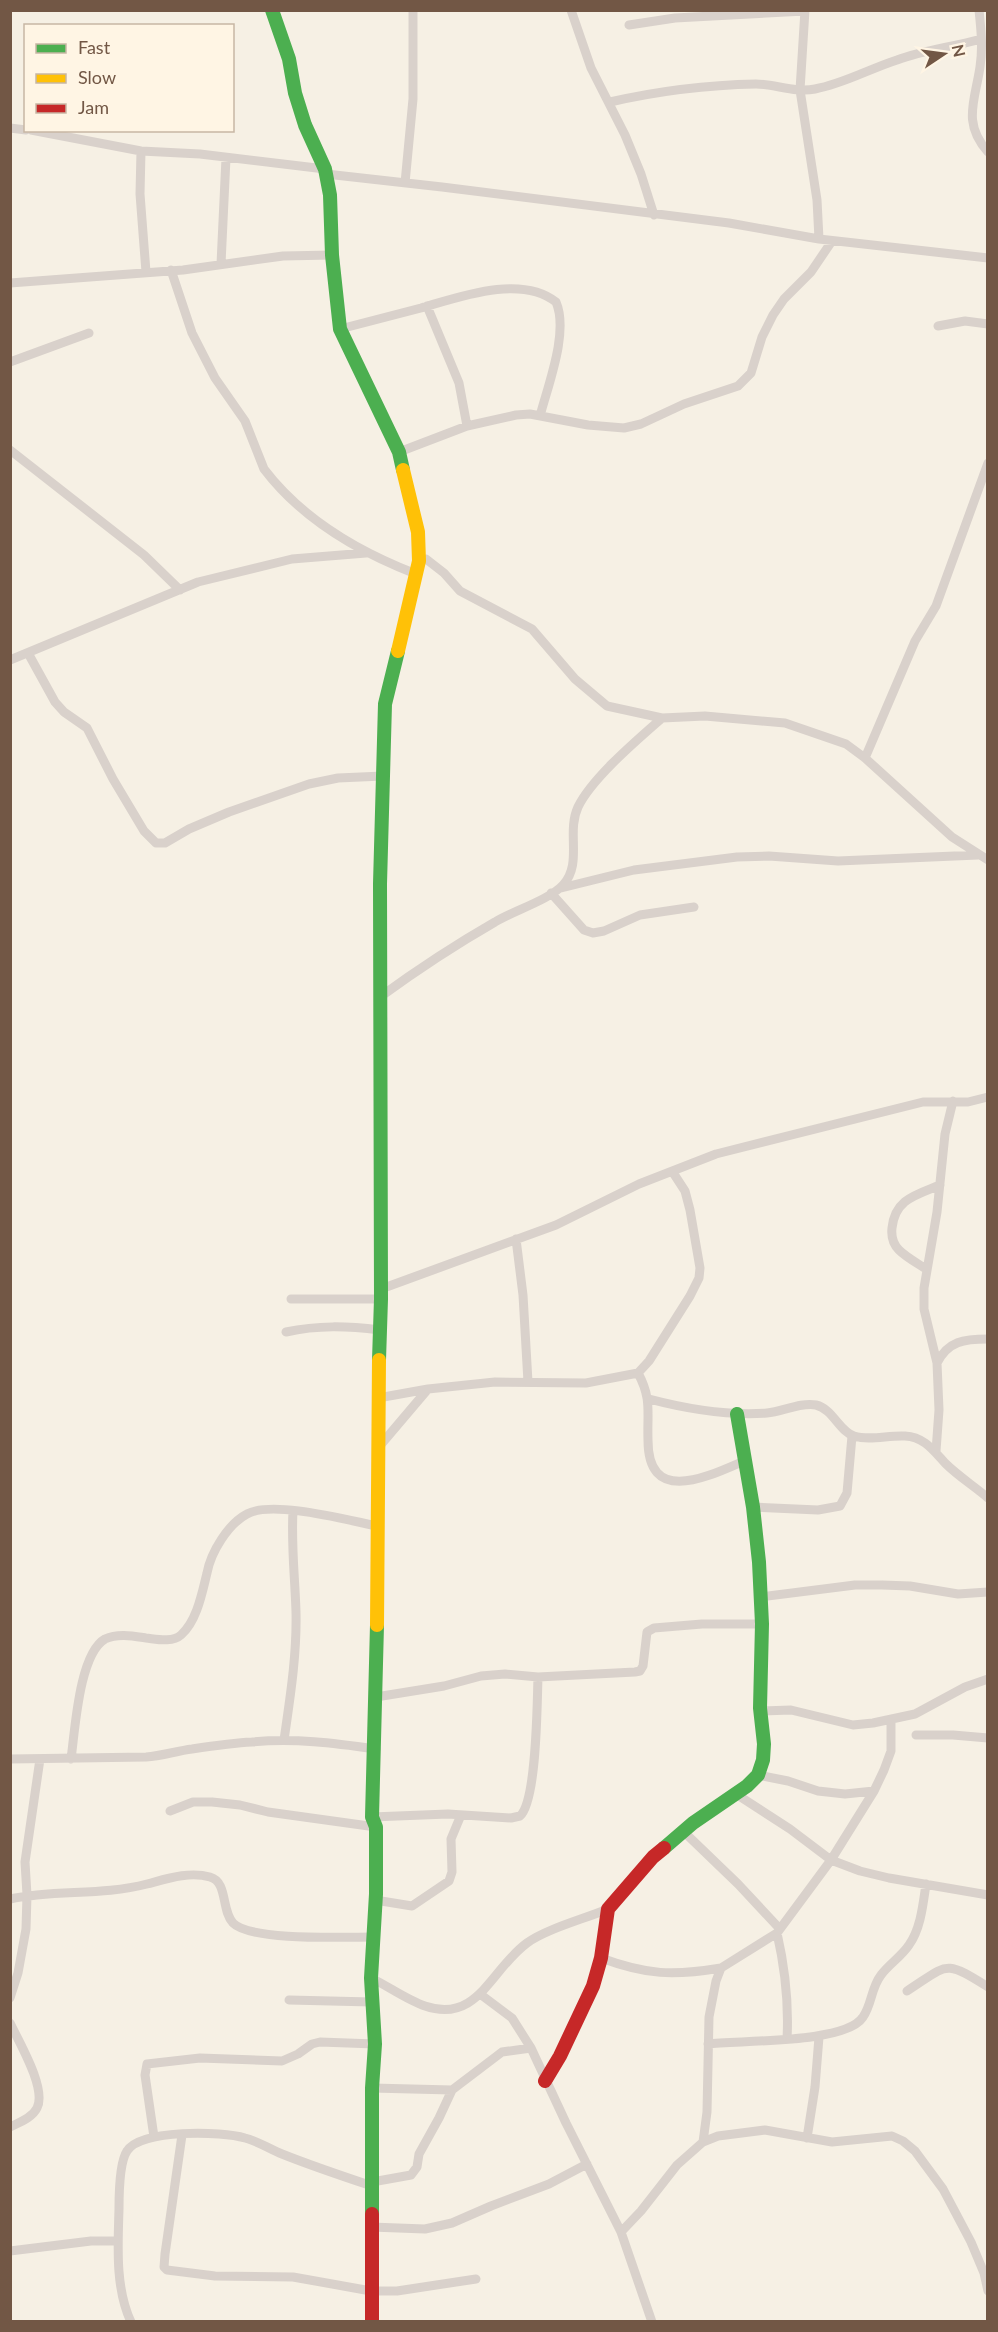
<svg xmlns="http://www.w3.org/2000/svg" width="998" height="2332" font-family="Lato,sans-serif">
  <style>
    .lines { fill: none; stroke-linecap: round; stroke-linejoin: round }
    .street { stroke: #d9d1cb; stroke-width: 9 }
    .fast { stroke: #4caf50; stroke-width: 14 }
    .slow { stroke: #ffc107; stroke-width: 14 }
    .jam { stroke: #c62828; stroke-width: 14 }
  </style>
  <rect width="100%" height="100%" fill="#f6f0e4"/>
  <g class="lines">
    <path class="street" d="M571 10 591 68 625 135 641 174 654 215
      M805 10 800 90 817 200 819 239
      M979 10C981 29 983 48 980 67 975 101 962 123 988 152
      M629 25 675 18 805 11
      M610 102C658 91 706 85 756 84 775 84 795 93 815 89 843 84 869 69 897 60 924 50 953 47 981 39
      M10 128 26 130
      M31 130 141 151 200 154 325 169
      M141 151 140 194 146 272
      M326 174 442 187 729 223 819 239 988 258
      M405 183 413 99V10
      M221 264 226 158
      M171 270 192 333 215 378 245 421 264 469C302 519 359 552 416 574
      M10 283 183 270 283 256 332 255
      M427 306 459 383 467 426
      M938 326 965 321 988 324
      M340 329C367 322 394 315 421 308 459 297 521 274 556 302 569 332 548 385 540 416
      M10 362 89 333
      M10 450 144 555 180 590
      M399 452 467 426 516 415 530 414 588 425 624 428 641 424 684 404 738 386 751 373 762 337 773 315 784 299 811 272 832 241
      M419 561 426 559 444 573 460 591 532 629 575 679 607 706 662 718 705 716 785 723 846 744 865 758 952 837 988 860
      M28 653 55 702 64 712 87 728 113 779 144 831 156 843H165L189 829 229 812 309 784 338 778 383 776
      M10 660 198 582 292 559 366 553
      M865 758 915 641 936 606 988 463
      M561 888 634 870 737 857 769 856 838 861 978 855
      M551 893 584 930 593 933 604 931 640 915 694 907
      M380 997C417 970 455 945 495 922 513 911 549 900 563 885 583 863 566 833 578 807 592 778 637 740 662 718
      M516 1239 523 1295 528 1382
      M926 1269C917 1263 906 1257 899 1250 893 1244 891 1237 892 1228 895 1199 916 1195 940 1185
      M381 1289 556 1225 639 1184 716 1154 923 1102H968L988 1097
      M291 1299H381
      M286 1332C318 1325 347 1326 380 1330
      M937 1363C948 1341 964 1339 988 1339
      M638 1373C652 1399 647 1412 648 1440 648 1506 707 1477 744 1461
      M378 1398 428 1389 495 1382 586 1383 638 1373 649 1361 690 1296 699 1278 700 1268 690 1210 685 1191 672 1171
      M649 1399C687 1409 727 1416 767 1413 782 1412 800 1402 816 1405 833 1409 839 1431 854 1436 870 1441 888 1435 905 1436 924 1437 933 1450 945 1463 958 1476 974 1486 988 1498
      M378 1448 428 1389
      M936 1451 939 1410 937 1363 924 1309V1288L937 1212 945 1134 953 1101
      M753 1507 818 1510 840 1506 847 1493 852 1436
      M760 1597 855 1585H882L910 1586 958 1594 988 1592
      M376 1697 444 1686 481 1676 505 1674 538 1677 635 1672 640 1671 643 1666 647 1632 654 1628 702 1624H762
      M760 1711 791 1710 853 1725 873 1723 915 1714 965 1687 988 1679
      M916 1735H953L988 1738
      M284 1740C290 1698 297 1655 296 1612 295 1578 291 1545 293 1511
      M10 1759 146 1757C162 1756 176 1751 192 1749 212 1746 232 1743 252 1742 294 1738 334 1743 376 1749
      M71 1759C75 1731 79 1654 105 1639 118 1633 133 1636 146 1638 156 1639 172 1643 181 1635 197 1621 202 1593 207 1573 211 1552 228 1524 247 1514 272 1500 347 1520 377 1526
      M758 1775 788 1781 818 1791 845 1794 874 1791
      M736 1794 790 1829 831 1860 860 1871 889 1878 988 1895
      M170 1811 193 1802H212L240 1805 268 1812 376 1827
      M372 1817 448 1814 511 1818 520 1816C537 1801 537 1703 538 1677
      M683 1831 738 1884 779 1928
      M10 1899C55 1889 101 1896 147 1884 166 1879 189 1871 210 1877 228 1882 221 1910 233 1923 250 1941 345 1937 372 1937
      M375 1900 412 1906 449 1881 452 1872 451 1839 461 1815
      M777 1933C785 1968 789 2002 787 2039
      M601 1958C647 1975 673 1976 721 1968
      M371 1978C388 1986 407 2000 425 2006 478 2024 491 1969 527 1943 546 1929 584 1919 608 1909
      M907 1991C949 1964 943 1959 988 1987
      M480 1994 512 2018 531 2048 566 2123 621 2232 652 2322
      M10 1998 18 1973 26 1929 27 1895 25 1862 40 1759
      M289 2000 372 2002
      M10 2023C19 2042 47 2089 37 2108 32 2118 20 2122 10 2127
      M708 2044C739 2040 846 2044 863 2017 872 2004 871 1988 881 1975 889 1964 901 1957 909 1945 921 1928 923 1904 926 1884
      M372 2088 452 2090
      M182 2135 165 2254 164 2267 167 2270 215 2276 293 2277 371 2291H397L476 2279
      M154 2137 145 2075 147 2064 200 2058 282 2061 298 2054 312 2044 320 2042 375 2044
      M807 2138 815 2087 819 2037
      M703 2142 707 2112 709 2017 716 1981 721 1968 777 1933 831 1860 874 1791 884 1770 891 1751V1719
      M372 2182 411 2175 417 2167 419 2154 439 2118 452 2090 502 2052 531 2048
      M371 2227 425 2229 452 2223 491 2206 549 2184 587 2164
      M621 2232 641 2211 677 2165 703 2142 718 2136 765 2130 832 2142 892 2136 903 2141 915 2151 943 2189 971 2242 984 2273 988 2291
      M10 2251 91 2241H118
      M131 2322C115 2288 118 2245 119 2209 119 2195 119 2163 127 2151 140 2129 222 2131 245 2138 257 2141 270 2149 282 2154 312 2166 342 2176 372 2186"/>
    <path class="fast" d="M272 10 289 59 295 93 305 125 325 169 330 195 332 255 340 329 399 452 403 470
      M379 1360 381 1299 380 884 385 704 398 651
      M664 1848 693 1823 747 1786 758 1775 763 1760 764 1744 760 1708 762 1624 759 1562 753 1507 737 1414
      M372 2214V2088L375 2044 371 1978 376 1894V1827L372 1817 377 1625"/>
    <path class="slow" d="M398 651 419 561 418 532 403 470
      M377 1625 379 1360"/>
    <path class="jam" d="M545 2081 560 2056 593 1986 601 1958 608 1909 653 1857 664 1848
      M372 2214V2322"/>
  </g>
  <rect width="998" height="2332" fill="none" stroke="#725745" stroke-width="24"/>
  <rect x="24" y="24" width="210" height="108" fill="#fff5e4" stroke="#c7b6a4" stroke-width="1.5"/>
  <rect x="36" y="44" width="30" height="9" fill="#4caf50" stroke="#c7b6a4" stroke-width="1.5"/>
  <text x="78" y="54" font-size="18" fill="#725745">Fast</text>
  <rect x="36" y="74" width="30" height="9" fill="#ffc107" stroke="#c7b6a4" stroke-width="1.5"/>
  <text x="78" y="84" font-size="18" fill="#725745">Slow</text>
  <rect x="36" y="104" width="30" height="9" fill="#c62828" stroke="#c7b6a4" stroke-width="1.5"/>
  <text x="78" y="114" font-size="18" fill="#725745">Jam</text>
  <g transform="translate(944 54) rotate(77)" stroke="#fff5e4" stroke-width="4.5" paint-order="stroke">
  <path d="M0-4.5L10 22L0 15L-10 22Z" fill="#725745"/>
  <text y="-9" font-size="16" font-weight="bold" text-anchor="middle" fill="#725745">N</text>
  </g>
</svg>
